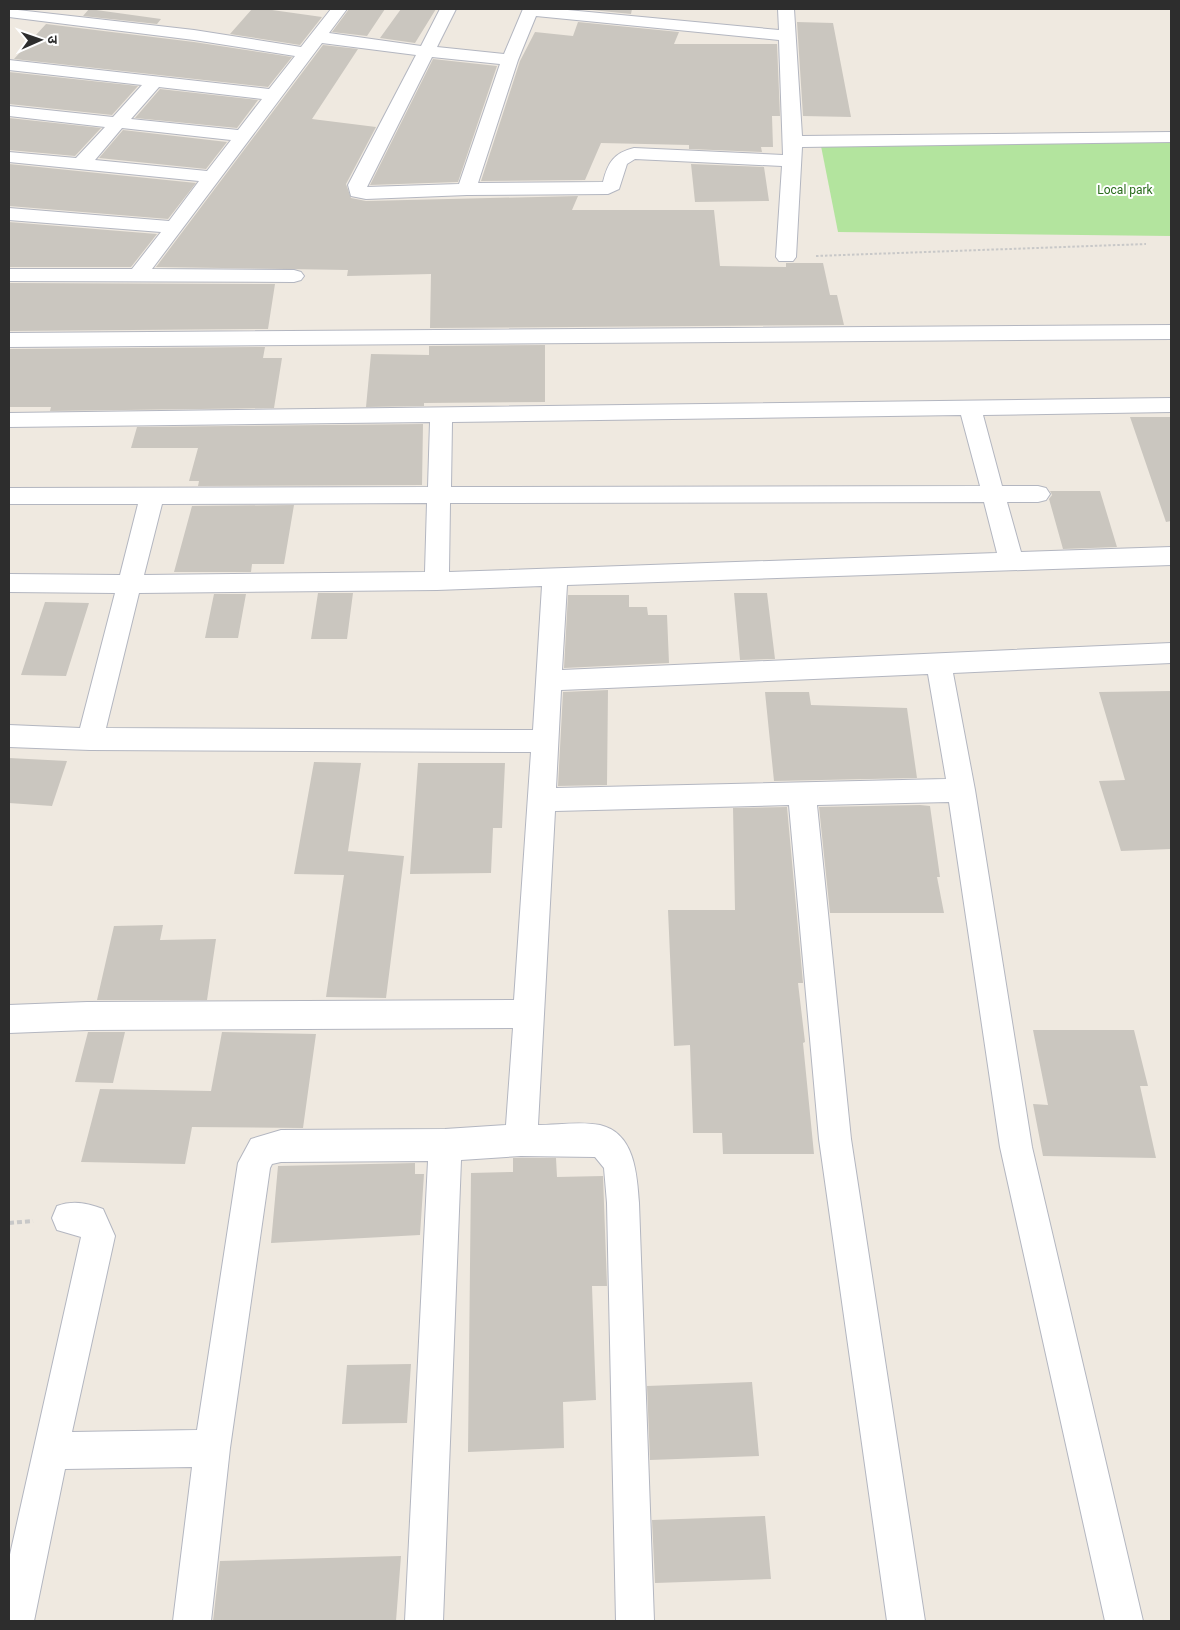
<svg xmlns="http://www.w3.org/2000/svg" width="1180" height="1630" font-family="Roboto,'Noto Sans Devanagari',sans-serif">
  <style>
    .green { fill: #b3e49e }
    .building { fill: #cac6bf }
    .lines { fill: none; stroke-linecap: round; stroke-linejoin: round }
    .minor-casing { stroke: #b3b6c0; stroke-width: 2 }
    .path-far1 { stroke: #c8c8c8; stroke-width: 2; stroke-dasharray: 2.5 2; stroke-linecap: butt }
    .path { stroke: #c8c8c8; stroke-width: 4; stroke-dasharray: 5 3; stroke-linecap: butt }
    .minor { fill: #fff; fill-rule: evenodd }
    .labels { text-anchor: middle; stroke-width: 4; stroke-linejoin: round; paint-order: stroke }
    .far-park-label { font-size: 12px; fill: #296c1b; stroke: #fff }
  </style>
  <rect width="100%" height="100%" fill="#efe9e0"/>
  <path class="green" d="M1171 142V236L838 232 821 146Z"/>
  <path class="building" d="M89 9 161 19 157 24 83 16Z
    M252 9H265L322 17 300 45 230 34Z
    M349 9H385L367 36 332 32Z
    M401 9H436L415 43 380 38Z
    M582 9H632L631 14Z
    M578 22 679 32 674 44H777L780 116H772L773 147H761L762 152 689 149V145L601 143 585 180 481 181 520 61 535 32 573 36Z
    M797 22 833 23 851 117 803 116Z
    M46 24 194 42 292 57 268 87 14 59Z
    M323 45 358 49 312 119 376 127 346 184 351 198 366 201 578 196 572 210H714L720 266 786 267V263H823L830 295H837L844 325 430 328 431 274 347 276 348 270 156 267Z
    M433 59 497 66 458 182 370 185Z
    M9 72 138 86 112 115 9 104Z
    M160 89 258 100 237 128 135 118Z
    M9 118 101 128 75 156 9 150Z
    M123 130 227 142 206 169 99 158Z
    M9 164 196 183 168 219 9 206Z
    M691 164 764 167 769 201 695 202Z
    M9 222 157 234 131 267H9Z
    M9 283 275 284 268 329 9 331Z
    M545 345V402L424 403V406L366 407 371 354 429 355V346Z
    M265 347 263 358H282L274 408 50 411 51 407H9V349Z
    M1130 417H1171V521L1166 522Z
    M423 424 422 485 198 486 199 481H189L198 448H131L137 427Z
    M1050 491H1100L1117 547 1063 549 1049 499 1052 495Z
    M294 505 284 564H252L251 572H174L192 506Z
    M318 593H353L347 639H311Z
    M734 593H767L775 659 740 660Z
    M214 594H246L238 638H205Z
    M568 595H629V607H647L648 615H667L669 663 564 668Z
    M45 602 89 603 66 676 21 675Z
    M608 690 607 785 558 786 563 692Z
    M1171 691V849L1121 851 1099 781 1125 780 1099 692Z
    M765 692H809L811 705 907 708 917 778 774 781Z
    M9 758 67 761 52 806 9 803Z
    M314 762 361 763 347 858 348 851 404 856 386 998 326 997 344 875 294 874Z
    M418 763H505L502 828H493L491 873 410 874Z
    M920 805 930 806 940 877H937L944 913H830L819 807Z
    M787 807 803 983H798L805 1042 803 1043 814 1154H723L722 1133H693L690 1045 674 1046 668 910H735L733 808Z
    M163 925 160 940 216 939 207 1000H97L114 926Z
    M1033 1030H1134L1148 1086H1140L1156 1158 1043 1156 1033 1104 1048 1105Z
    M88 1032H125L113 1083 75 1082Z
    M222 1032 316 1034 303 1128 192 1127 185 1164 81 1162 100 1089 211 1091Z
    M513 1158H556L557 1177 603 1176 607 1286H592L596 1400 563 1402 564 1448 468 1452 471 1173 513 1172Z
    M415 1163V1174H424L420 1235 271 1243 278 1166Z
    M411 1364 407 1423 342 1424 347 1365Z
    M752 1382 759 1456 650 1460 647 1386Z
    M765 1516 771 1579 655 1583 652 1520Z
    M401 1556 396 1621H213L220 1561Z"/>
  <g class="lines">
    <g class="minor-casing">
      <path id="minor" d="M9 9 194 30 301 47 331 9H347L329 33 421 46 440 9H456L437 47 504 54 523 9H557L779 30 778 9H794L802 136 1171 132V142L802 147 796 257 793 261H779L776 257 782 166 635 159 627 164 619 189 608 194 467 195 366 199 351 196 348 185 416 55 322 43 152 269 294 270 301 272 304 276 301 280 294 282 9 281V269H132L161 232 9 220V208L169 221 199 181 9 162V152L76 158 105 127 9 116V106L113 117 142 85 9 70V60L269 89 295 56 194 40 9 17ZM536 16 779 40 783 155 634 148C614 153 608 162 603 182L478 183 518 60ZM432 57 500 64 459 184 367 187ZM159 87 262 99 238 130 131 119ZM122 128 231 140 207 171 95 160Z
        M1171 325V339L9 347V333Z
        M1171 398V412L983 415 1002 486H1038L1046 488 1050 494 1046 500 1038 502H1007L1021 552 1171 547V565L567 585 562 670 1171 643V663L953 673 975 790 1032 1147 1143 1621H1105L1000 1147 949 802 817 805 851 1139 925 1621H887L819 1139 789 805 555 811 538 1125C557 1125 581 1121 600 1125 635 1133 637 1175 639 1203L654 1621H616L607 1203 604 1168 595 1157 521 1156 461 1160 443 1621H405L428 1161 281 1162 272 1164 270 1168 230 1448 211 1621H173L192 1467 65 1469 34 1621H9V1559L81 1237 57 1230 52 1218 57 1206C73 1200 87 1203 103 1209L115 1236 72 1432 197 1430 238 1163 251 1139 281 1130 445 1129 506 1125 513 1028 87 1030 9 1033V1005L87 1002 514 1000 531 752 90 750 9 747V725L80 728 115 593 9 592V574L120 575 138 504H9V488L428 487 430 422 9 427V413ZM961 415 980 486 451 487 452 422ZM984 502 997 553 449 572 450 503ZM427 503 425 572 144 575 162 504ZM542 586 533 730 106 728 139 593 437 590ZM928 674 946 779 556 788 561 690Z"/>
    </g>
    <path class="path-far1" d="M816 256 1146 244"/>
    <path class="path" d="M9 1223 33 1221"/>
    <use href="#minor" class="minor"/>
  </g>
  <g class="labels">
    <g class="far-park-label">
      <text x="1125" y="194">Local park</text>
    </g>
  </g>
  <rect width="1180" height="1630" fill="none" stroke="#2d2d2d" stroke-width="20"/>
  <g transform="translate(40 40) rotate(88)" stroke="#ffffff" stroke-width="4" paint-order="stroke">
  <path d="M0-4L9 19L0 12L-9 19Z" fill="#2d2d2d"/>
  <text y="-8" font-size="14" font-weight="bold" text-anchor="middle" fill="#2d2d2d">उ</text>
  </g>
</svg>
